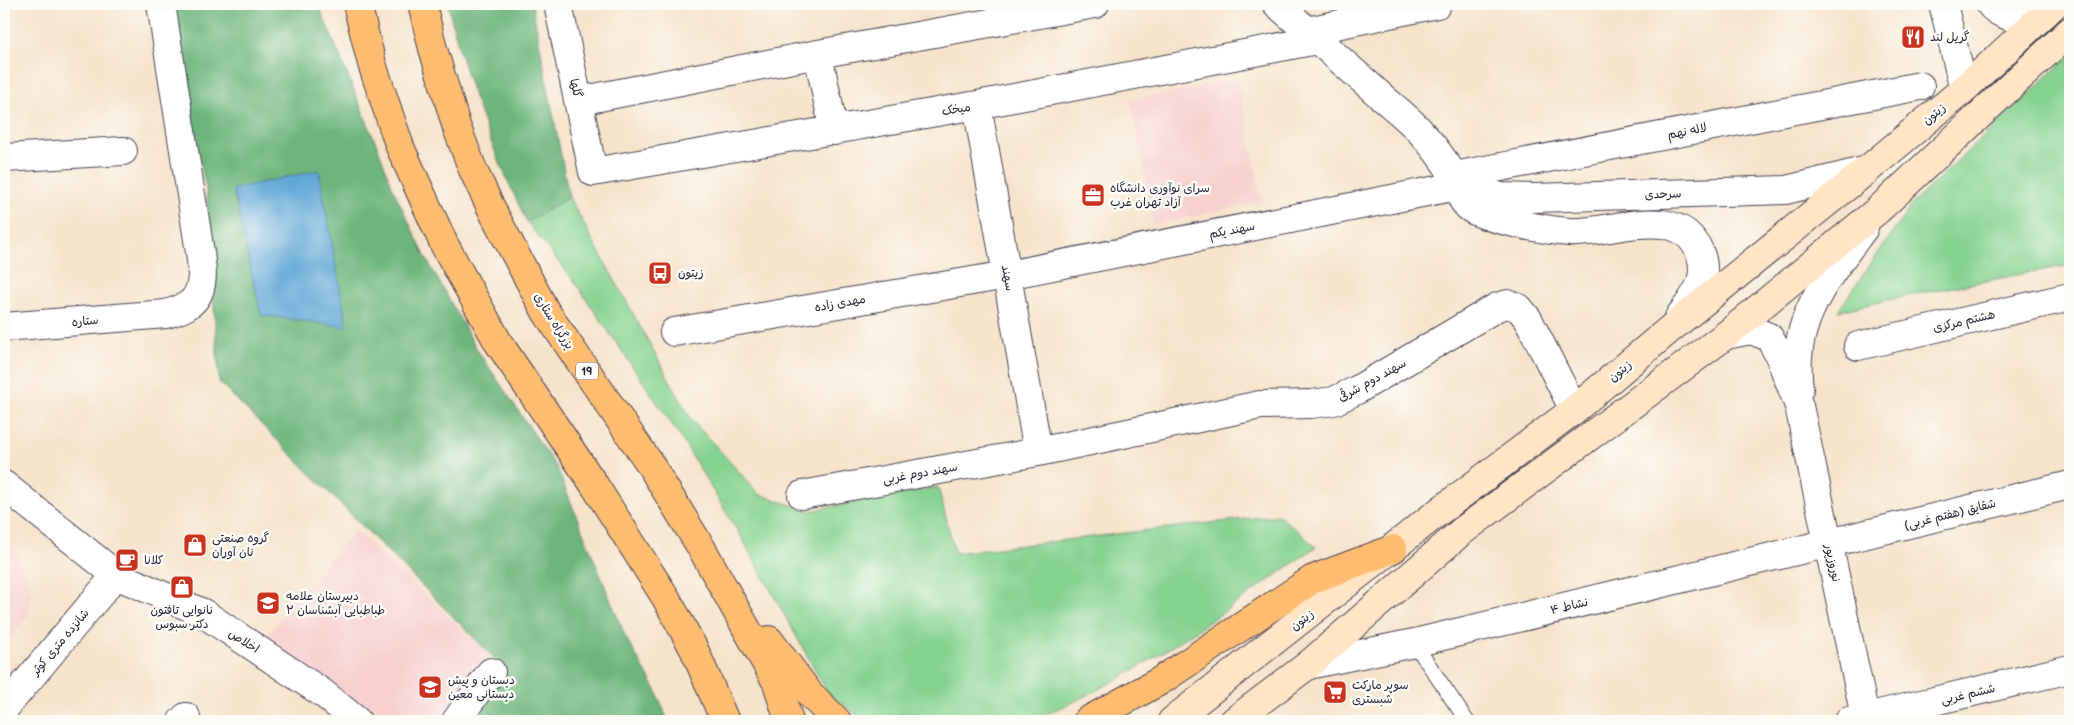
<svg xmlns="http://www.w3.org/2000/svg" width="2074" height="725" font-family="'Balsamiq Sans','Playpen Sans Arabic',sans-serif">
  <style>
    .built { fill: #f7d0cf }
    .green { fill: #86d391; stroke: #547a66 }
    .forest { fill: #6cb57b; stroke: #476c5b }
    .water { fill: #61a7d7; stroke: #426489 }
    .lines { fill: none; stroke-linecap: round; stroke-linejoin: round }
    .service-casing { stroke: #423f51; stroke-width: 16 }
    .minor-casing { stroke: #423f51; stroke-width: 30 }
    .tertiary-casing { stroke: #423f51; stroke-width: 30 }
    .secondary-casing { stroke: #423f51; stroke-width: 30 }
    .trunk-casing { stroke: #423f51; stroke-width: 30 }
    .service { stroke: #fff; stroke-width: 14 }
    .minor { stroke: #fff; stroke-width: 28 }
    .tertiary { stroke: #fff; stroke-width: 28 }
    .secondary { stroke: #ffe4c6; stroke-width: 28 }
    .trunk { stroke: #febc70; stroke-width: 28 }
    .labels { text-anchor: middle; stroke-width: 5; stroke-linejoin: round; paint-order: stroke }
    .shield { fill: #fdfcf7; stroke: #646373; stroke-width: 1 }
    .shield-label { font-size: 11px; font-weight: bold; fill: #22223b }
    .poi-label { font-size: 12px; fill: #22223b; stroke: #fdfcf7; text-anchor: start }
    .street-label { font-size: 12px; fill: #22223b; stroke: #fdfcf7 }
  </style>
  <rect width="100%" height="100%" fill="#fdfcf7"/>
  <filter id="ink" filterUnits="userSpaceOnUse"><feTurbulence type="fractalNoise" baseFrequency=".02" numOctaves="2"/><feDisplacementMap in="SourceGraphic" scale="10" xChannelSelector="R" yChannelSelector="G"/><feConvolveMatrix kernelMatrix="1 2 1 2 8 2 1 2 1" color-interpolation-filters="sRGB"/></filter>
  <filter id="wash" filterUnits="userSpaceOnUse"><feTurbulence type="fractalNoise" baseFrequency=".0096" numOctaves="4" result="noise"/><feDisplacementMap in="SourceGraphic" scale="20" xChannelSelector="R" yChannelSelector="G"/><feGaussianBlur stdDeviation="1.12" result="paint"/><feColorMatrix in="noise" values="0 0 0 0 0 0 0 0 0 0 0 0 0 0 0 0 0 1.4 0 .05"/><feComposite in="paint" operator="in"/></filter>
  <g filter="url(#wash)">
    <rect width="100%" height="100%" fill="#f6e3cb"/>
    <path class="built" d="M1238 79 1262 201 1154 225 1131 100Z
      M355 530 493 657 435 721H371L266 636Z
      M4 541 19 558 32 594 28 616 4 646Z"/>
    <path class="green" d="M2070 55V265L1921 293 1838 311 1913 203Z
      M569 197 691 419 759 494 809 511 938 487 955 553 1279 515 1316 547C1224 611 1134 681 1028 721H865L828 693 740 535 678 433 574 281 527 222Z"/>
    <path class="forest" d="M171 4H318L378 148 393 189 427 260 478 351 557 468 626 638 656 690 668 721H467L507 671 219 382 206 188 175 56Z
      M448 4H532L569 197 527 222C493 152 464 80 448 4Z"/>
    <path class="water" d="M319 170 347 327 261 315 233 189Z"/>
  </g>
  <g filter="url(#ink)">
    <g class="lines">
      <g class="service-casing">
        <path id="service" d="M1414 643 1467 721"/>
      </g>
      <g class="minor-casing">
        <path id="minor" d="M558 4 593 172 977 105 1317 40
          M1307 31 1437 4
          M818 54 834 131
          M579 101 818 54 1095 4
          M977 105 1038 452
          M4 158 123 151
          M1454 176 1920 86
          M4 327 166 314C173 312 182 309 188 305 207 293 202 265 199 246L161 4
          M674 332 1007 275 1457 186
          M1858 346 2070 297
          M4 485 116 575 203 613 324 694 357 721
          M802 495 1038 452 1260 405 1311 404 1334 401 1357 390 1497 307 1508 304 1519 308 1528 319 1574 410
          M1308 665 1414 643 2070 485
          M4 709 116 575
          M182 721 186 717
          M456 721 491 672
          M1849 721 2070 669"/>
      </g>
      <g class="tertiary-casing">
        <path id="tertiary" d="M1277 4C1309 32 1341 61 1373 89 1388 103 1405 115 1419 130 1431 143 1444 160 1453 175 1459 186 1459 200 1470 208 1485 219 1550 231 1569 232 1610 235 1679 200 1700 253 1710 280 1694 297 1679 317
          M1943 4 1964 89
          M1990 4C1998 16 2020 19 2033 22
          M1457 186 1502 197 1535 198 1786 190 1867 170
          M1726 335 1751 330 1769 337 1779 355 1799 406 1866 721
          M1799 389C1798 379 1797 368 1798 358 1801 307 1835 267 1864 228"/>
      </g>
      <g class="secondary-casing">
        <path id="secondary" d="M1172 721 1437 513 1574 410 1670 329 1867 170 1964 89 2055 4
          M1234 721 1308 665 1461 532 1726 335 1878 210 2070 31"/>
      </g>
      <g class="trunk-casing">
        <path id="trunk" d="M357 4 372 64 400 147 444 244 498 342 595 486 666 598 694 649 725 721
          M422 4 433 49 457 128 473 170 495 216 546 312 648 461 702 549 777 683 789 721
          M769 640 809 693 837 721
          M1087 721 1160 681 1313 579 1393 549"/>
      </g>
      <use href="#service" class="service"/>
      <use href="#minor" class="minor"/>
      <use href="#tertiary" class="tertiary"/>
      <use href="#secondary" class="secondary"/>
      <use href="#trunk" class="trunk"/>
    </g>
  </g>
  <defs>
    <g id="restaurant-square" transform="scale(1.25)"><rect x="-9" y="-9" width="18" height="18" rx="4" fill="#c8321e" stroke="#fdfcf7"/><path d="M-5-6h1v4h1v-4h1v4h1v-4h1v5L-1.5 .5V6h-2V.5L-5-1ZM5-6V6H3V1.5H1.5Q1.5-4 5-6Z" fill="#fff"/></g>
    <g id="office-square" transform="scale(1.25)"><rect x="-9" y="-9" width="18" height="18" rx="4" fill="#c8321e" stroke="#fdfcf7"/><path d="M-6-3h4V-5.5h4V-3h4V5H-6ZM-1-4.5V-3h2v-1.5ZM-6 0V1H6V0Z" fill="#fff"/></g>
    <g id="bus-square" transform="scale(1.25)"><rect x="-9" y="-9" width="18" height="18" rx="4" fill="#c8321e" stroke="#fdfcf7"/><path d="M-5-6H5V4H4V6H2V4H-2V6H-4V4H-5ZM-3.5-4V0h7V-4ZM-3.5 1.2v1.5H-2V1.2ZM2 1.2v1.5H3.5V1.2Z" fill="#fff"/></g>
    <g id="shop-square" transform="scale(1.25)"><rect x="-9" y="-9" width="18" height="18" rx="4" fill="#c8321e" stroke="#fdfcf7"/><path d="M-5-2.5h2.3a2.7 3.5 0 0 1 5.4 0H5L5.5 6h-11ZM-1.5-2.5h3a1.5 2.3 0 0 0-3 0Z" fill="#fff"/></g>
    <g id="cafe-square" transform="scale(1.25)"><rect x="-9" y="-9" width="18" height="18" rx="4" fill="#c8321e" stroke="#fdfcf7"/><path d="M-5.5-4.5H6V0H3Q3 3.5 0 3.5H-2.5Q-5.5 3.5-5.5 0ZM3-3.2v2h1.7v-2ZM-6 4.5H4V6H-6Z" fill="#fff"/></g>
    <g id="school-square" transform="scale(1.25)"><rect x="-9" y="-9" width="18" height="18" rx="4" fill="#c8321e" stroke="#fdfcf7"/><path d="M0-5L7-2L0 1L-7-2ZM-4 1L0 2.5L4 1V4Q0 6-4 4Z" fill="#fff"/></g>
    <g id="supermarket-square" transform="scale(1.25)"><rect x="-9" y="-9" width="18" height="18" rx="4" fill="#c8321e" stroke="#fdfcf7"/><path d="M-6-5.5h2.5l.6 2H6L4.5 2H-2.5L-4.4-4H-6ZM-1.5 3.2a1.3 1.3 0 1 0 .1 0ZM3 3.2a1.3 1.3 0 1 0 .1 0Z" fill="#fff"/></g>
  </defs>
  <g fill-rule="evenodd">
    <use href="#restaurant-square" x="1913" y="37"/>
    <use href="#office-square" x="1093" y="195"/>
    <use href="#bus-square" x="660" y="273"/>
    <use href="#shop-square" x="195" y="545"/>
    <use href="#cafe-square" x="127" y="560"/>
    <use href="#shop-square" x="182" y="587"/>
    <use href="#school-square" x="268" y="603"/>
    <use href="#school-square" x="430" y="687"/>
    <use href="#supermarket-square" x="1335" y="692"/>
  </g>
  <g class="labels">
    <rect class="shield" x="576" y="362.5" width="22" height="17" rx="4"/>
    <g class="shield-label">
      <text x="587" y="375">19</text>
    </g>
    <g class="poi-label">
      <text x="1930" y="41">گریل لند</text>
      <text x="1110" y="192">سرای نوآوری دانشگاه<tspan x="1110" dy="14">آزاد تهران غرب</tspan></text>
      <text x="678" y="277">زیتون</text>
      <text x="212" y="542">گروه صنعتی<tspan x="212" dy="14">نان آوران</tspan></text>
      <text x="144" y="564">کلانا</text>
      <text x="286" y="600">دبیرستان علامه<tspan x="286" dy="14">طباطبایی آبشناسان ۲</tspan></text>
      <text x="182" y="614" text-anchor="middle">نانوایی تافتون<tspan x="182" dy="14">دکتر سبوس</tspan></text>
      <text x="448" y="684">دبستان و پیش<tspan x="448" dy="14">دبستانی معین</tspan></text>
      <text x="1352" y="689">سوپر مارکت<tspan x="1352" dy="14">شبستری</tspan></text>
    </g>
    <g class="street-label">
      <text transform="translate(576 88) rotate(78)" y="4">گلها</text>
      <text transform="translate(956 109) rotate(-10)" y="4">میخک</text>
      <text transform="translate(1934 114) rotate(-40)" y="4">زیتون</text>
      <text transform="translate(1687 131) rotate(-11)" y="4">لاله نهم</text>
      <text transform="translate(1663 194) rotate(-2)" y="4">سرحدی</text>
      <text transform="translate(1232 230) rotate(-11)" y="4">سهند يكم</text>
      <text transform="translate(1008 278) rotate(80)" y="4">سهند</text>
      <text transform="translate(840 303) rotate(-10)" y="4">مهدی زاده</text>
      <text transform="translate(85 321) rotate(-5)" y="4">ستاره</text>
      <text transform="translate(554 321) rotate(58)" y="4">بزرگراه ستاری</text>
      <text transform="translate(1964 321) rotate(-13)" y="4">هشتم مرکزی</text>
      <text transform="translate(1620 371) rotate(-40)" y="4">زیتون</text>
      <text transform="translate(1372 380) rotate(-29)" y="4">سهند دوم شرقی</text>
      <text transform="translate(920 473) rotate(-10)" y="4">سهند دوم غربی</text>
      <text transform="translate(1950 514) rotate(-14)" y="4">شقایق (هفتم غربی)</text>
      <text transform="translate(1833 563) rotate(78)" y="4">نوروزپور</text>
      <text transform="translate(1569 606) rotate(-13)" y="4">نشاط ۴</text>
      <text transform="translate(1302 620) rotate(-38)" y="4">زیتون</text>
      <text transform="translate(244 641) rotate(33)" y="4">اخلاص</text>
      <text transform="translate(60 642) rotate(-50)" y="4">شانزده متری کوثر</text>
      <text transform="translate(1968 694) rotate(-13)" y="4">ششم غربی</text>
    </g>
  </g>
  <rect width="2074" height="725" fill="none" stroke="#fdfcf7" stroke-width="20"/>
</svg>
